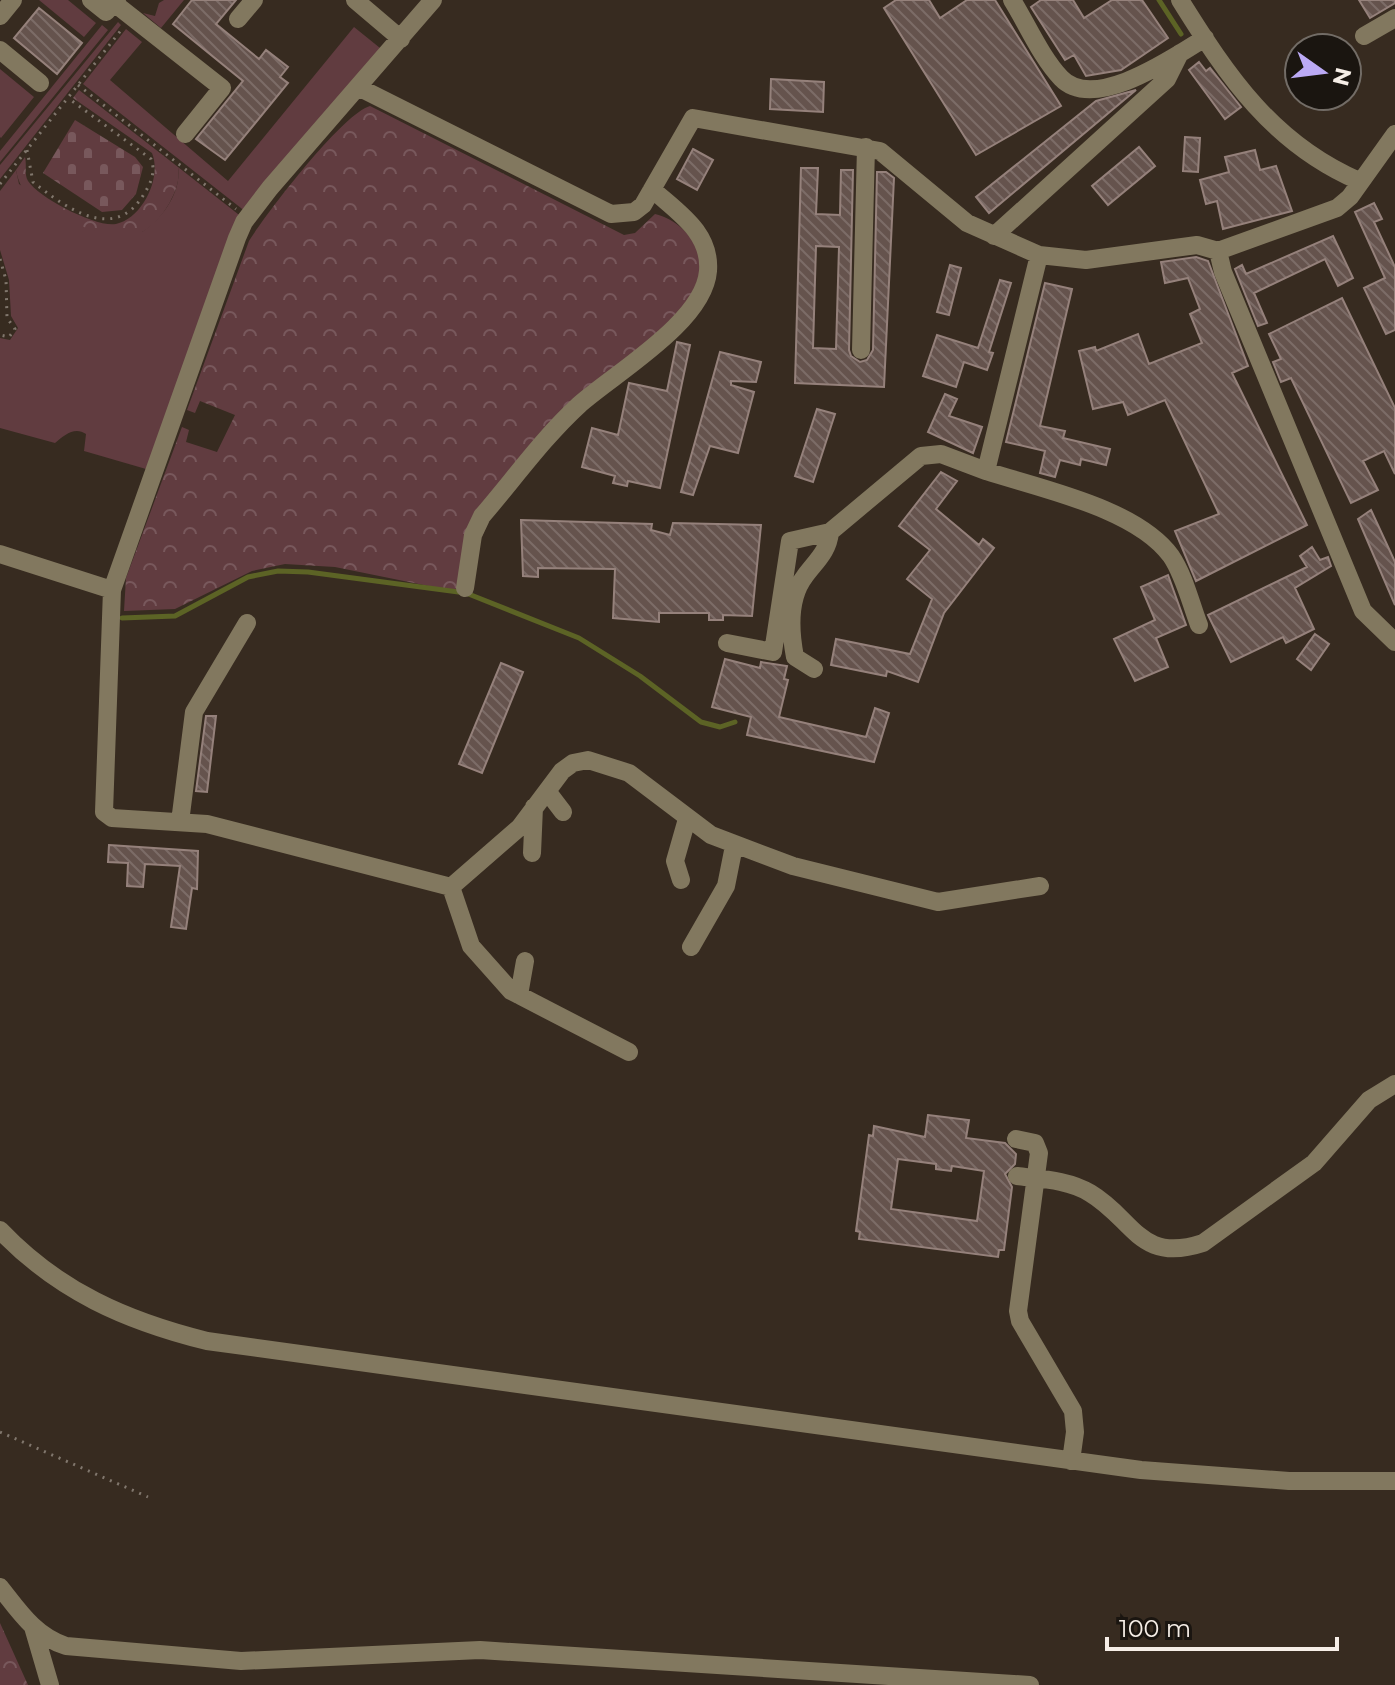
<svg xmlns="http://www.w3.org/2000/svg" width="1395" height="1685" font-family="Montserrat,sans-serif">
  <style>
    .grass { fill: #613c40 }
    .forest { fill: url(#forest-crowns) }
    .cemetery { fill: url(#cemetery-stones) }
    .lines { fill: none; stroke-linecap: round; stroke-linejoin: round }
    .stream { stroke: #5c6325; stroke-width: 5 }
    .building { fill: url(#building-back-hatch); stroke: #95817b; stroke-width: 2; fill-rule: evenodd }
    .path { stroke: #81776d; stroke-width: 3; stroke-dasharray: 2 6; stroke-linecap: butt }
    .minor { stroke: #82785f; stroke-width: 18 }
  </style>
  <defs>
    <pattern id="forest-crowns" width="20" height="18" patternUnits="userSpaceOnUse" patternTransform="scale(2)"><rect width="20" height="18" fill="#613c40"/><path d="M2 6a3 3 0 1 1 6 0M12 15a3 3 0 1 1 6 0" fill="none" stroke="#78585c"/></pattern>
    <pattern id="cemetery-stones" width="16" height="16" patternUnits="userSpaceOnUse" patternTransform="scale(2)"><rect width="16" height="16" fill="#613c40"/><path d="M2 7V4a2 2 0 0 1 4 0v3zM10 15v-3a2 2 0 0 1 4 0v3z" fill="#78585c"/></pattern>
    <pattern id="building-back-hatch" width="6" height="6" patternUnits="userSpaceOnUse" patternTransform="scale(2)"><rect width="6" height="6" fill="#65534d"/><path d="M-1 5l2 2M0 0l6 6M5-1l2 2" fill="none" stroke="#7c6c67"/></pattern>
  </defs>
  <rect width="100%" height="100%" fill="#372b20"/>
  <path class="grass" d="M39 0H68L96 23 84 37Z
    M164 0H184L161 28 143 13 155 16 159 3Z
    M118 22 121 25 0 179V165Z
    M102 25 108 30 0 162V151Z
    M354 27 385 52 246 212 83 84 126 29 142 42 110 80 228 181Z
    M0 69 34 97 1 138 0 137Z
    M178 167 243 218 235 230 146 469 84 451 86 434C75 426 64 435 55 443L0 428V338L10 340 18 328 11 316 9 280 0 250V191L16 170 19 184 96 231 142 232C162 219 182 192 178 167Z"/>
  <path class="forest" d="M79 90 178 167C180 181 176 190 170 202 161 218 146 235 127 237 106 239 44 213 29 198 22 189 18 181 16 170L25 157C27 165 24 175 28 181 39 198 97 228 116 224 143 218 162 177 152 153L73 98Z
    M370 106 624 235 635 233 655 214C678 219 702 243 702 268 702 278 692 294 689 304L506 481 458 592 335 567 285 564 252 571 175 609 124 611 126 578 182 427 189 430 186 442 217 452 235 415 200 401 195 413 187 410 249 241C266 214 342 114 370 106Z
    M0 1623 28 1685H0Z"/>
  <path class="cemetery" d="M75 120 135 157 143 167 136 194 122 210 102 212 43 173Z"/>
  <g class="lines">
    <path class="stream" d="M1159 0 1181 34
      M122 618 175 616 248 577 278 571 308 572 466 593 579 638 640 676 701 722 720 727 735 722"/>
  </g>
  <path class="building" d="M192 0H236L216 24 259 59 266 50 288 67 280 77 288 83 225 160 196 139 243 81 173 24Z
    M896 0H929L940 18 967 0H995L1061 106 976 155 884 8Z
    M1041 0H1073L1084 18 1112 0H1142L1168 38 1121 70 1086 76 1074 55 1065 60 1031 7Z
    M1359 0H1395V3L1370 18Z
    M39 8 82 43 57 74 14 38Z
    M1199 62 1206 71 1210 68 1241 107 1225 119 1189 70Z
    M771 79 824 82 823 112 770 109Z
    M1136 90 989 213 976 197 1096 101Z
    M1185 137 1200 138 1198 172 1183 171Z
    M1139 147 1155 166 1108 205 1092 186Z
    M693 149 713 160 697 190 677 179Z
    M1255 150 1260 170 1276 166 1292 211 1223 229 1217 201 1206 204 1200 180 1229 172 1225 157Z
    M801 168H818L816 214 840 215 841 170H853L849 350 851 356 860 362 867 360 873 350 877 172H886L894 178 884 387 795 383ZM816 246 839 247 836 349 813 348Z
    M1374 203 1382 219 1374 222 1395 267V330L1386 334 1364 288 1385 278 1355 212Z
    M1333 236 1353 278 1338 286 1325 259 1254 293 1267 323 1258 326 1235 269 1242 265 1246 274Z
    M1196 257 1208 261 1248 366 1232 373 1307 525 1196 581 1175 531 1219 514 1165 400 1128 415 1123 402 1093 409 1079 351 1095 347 1096 351 1138 334 1149 364 1202 343 1190 314 1200 309 1188 278 1165 283 1161 262Z
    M950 265 961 268 949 315 937 312Z
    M1000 280 1011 283 989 352 993 353 987 370 964 362 956 387 923 376 937 335 978 348Z
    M1045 283 1072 289 1040 426 1065 431 1063 438 1110 449 1106 465 1081 459 1080 465 1060 460 1055 477 1040 473 1045 451 1006 442Z
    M1342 298 1395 408V474L1384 451 1363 461 1378 490 1351 503 1291 378 1281 382 1273 362 1281 359 1269 334Z
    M677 342 690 345 660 488 628 481 627 486 613 483 615 476 582 467 592 428 618 435 629 383 667 391Z
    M720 352 761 362 756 382 731 381V385L754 392 738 453 710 446 693 495 681 492Z
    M945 394 957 399 949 416 982 427 973 453 928 432Z
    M817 409 835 414 813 482 795 476Z
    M941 472 957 481 936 509 979 545 983 539 994 548 944 613 918 682 887 671 886 676 831 665 836 639 910 654 932 599 907 579 930 550 899 526Z
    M1371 510 1395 562V605L1358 519Z
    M521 520 652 524 651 530 670 535 673 523 761 525 752 616 723 615V620H709V613H659V622L613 618 615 569 538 568V577L523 576Z
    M1312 547 1320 560 1328 557 1331 566 1295 588 1314 629 1286 643 1283 637 1231 662 1208 615 1307 567 1300 556Z
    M1168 575 1186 625 1156 638 1168 667 1135 681 1114 639 1155 620 1141 587Z
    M1315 634 1329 644 1311 670 1297 659Z
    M725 659 760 668 761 662 787 666 784 679 788 680 779 717 866 737 875 708 889 713 874 762 747 735 751 717 712 707Z
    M501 663 523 672 482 773 459 764Z
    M206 716H216L207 792 196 791Z
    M109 845 198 851 197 889 192 888 186 929 171 927 180 866 145 864 143 887 127 886 128 863 108 862Z
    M928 1115 969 1120 966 1138 1005 1143 1016 1154 1015 1164 1005 1174 1012 1187 1004 1250H999L998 1257 859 1239 860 1232 856 1231 869 1135 873 1136 874 1126 925 1137ZM898 1159 936 1164V1169L951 1171 952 1166 984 1171 977 1221 891 1209Z"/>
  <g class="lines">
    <path class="path" d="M78 85 236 209
      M27 150 33 182C67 209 115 243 144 194 151 183 156 171 151 159L68 98
      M0 184 122 29
      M0 259 6 280 7 318 15 329 9 337 0 335
      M0 1432 148 1497"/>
    <path class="minor" d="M91 0 106 12 117 0
      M355 0 401 39
      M433 0 270 188 244 222 237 238 112 590 104 812 112 818 207 824 451 887 520 827 562 771 573 763 588 760 629 773 711 835 793 866 938 902 1040 886
      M1012 0C1027 24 1041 57 1061 78 1094 113 1174 57 1205 38
      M1180 0C1228 77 1273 144 1359 181
      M114 3 222 88 185 134
      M0 16 13 0
      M238 19 254 0
      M1364 36 1395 18
      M0 50 40 83
      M360 88 611 214 634 212 643 205 693 118 880 151 967 223 1039 255 1086 260 1197 245 1218 251 1337 208 1350 197 1395 134
      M994 236 1167 79 1180 53
      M1218 251 1223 272 1363 611 1395 642
      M1039 255 986 471C1041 489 1136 508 1171 556 1184 575 1191 604 1199 625
      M861 350 866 147
      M0 554 112 590
      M465 588 473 535 482 516C514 479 543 438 579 405 615 373 704 322 708 271 711 232 677 212 652 189
      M727 643 773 652 790 541 830 532 921 456 941 454 986 471
      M814 669 795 657C790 631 788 598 805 576 816 561 828 552 830 532
      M547 791 563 812
      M180 822 194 712 247 623
      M532 853 534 807
      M681 880 675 861 687 819
      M451 887 471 946 511 991 629 1052
      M691 947 726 886 734 846
      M519 995 525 961
      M1016 1139 1035 1143 1039 1153 1018 1311 1020 1321 1073 1411 1075 1432 1071 1461
      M1017 1176C1041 1179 1069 1180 1090 1193 1134 1219 1139 1264 1203 1243L1314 1163 1369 1100 1395 1084
      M0 1230C58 1291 126 1321 207 1341L1141 1470 1289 1481H1395
      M0 1587C19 1611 35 1636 66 1646L241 1661 480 1650 1030 1685
      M33 1627 50 1685"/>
  </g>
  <g transform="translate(1323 72) rotate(104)"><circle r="38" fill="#1a1510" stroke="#726c66" stroke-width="2"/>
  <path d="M0-6L14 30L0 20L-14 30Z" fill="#bcaaf5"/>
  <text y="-12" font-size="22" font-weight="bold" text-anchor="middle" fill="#f6eee7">N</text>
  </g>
  <path d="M1107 1637v12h230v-12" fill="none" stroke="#f6eee7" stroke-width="4"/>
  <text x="1119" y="1637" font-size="24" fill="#f6eee7" stroke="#1a1510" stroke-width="6" paint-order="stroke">100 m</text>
</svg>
